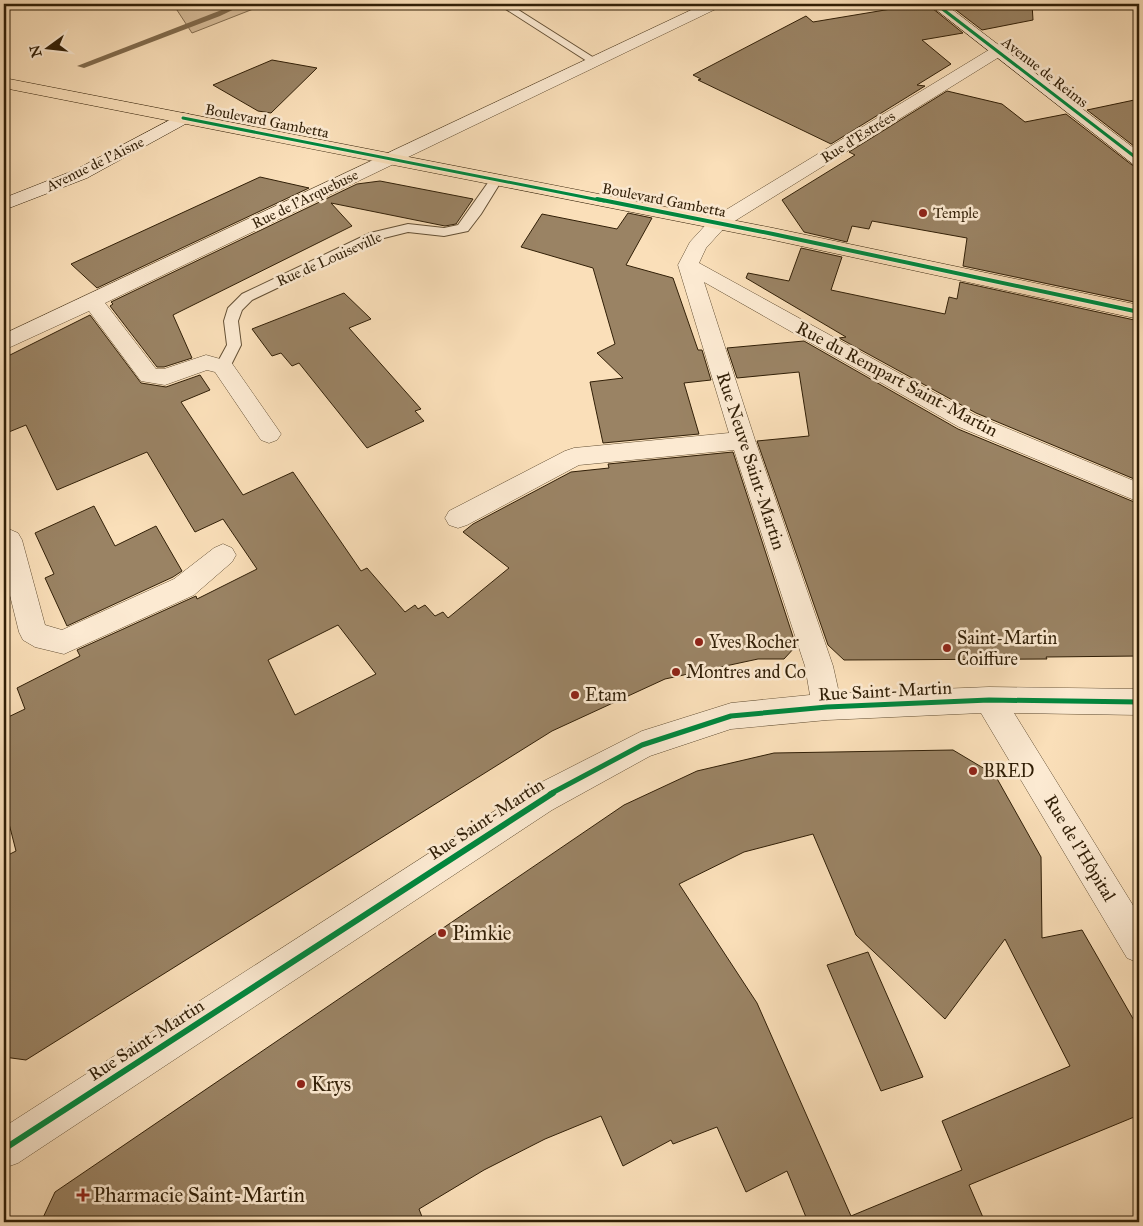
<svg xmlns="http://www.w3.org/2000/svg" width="1143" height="1226" font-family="'IM FELL Great Primer',serif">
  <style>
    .green { fill: #d8be9b; stroke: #846e51 }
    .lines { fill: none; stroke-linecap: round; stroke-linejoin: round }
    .stream { fill: #816b4d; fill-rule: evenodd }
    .building { fill: #9a8364; stroke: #311f07; fill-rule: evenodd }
    .lane-casing { stroke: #634f34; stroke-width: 2 }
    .street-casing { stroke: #634f34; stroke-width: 1 }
    .secondary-casing { stroke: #311f07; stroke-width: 1 }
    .primary-casing { stroke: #311f07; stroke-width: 1 }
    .lane { fill: #fcead2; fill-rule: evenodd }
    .street { fill: #fcead2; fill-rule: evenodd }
    .secondary { fill: #fcead2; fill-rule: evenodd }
    .primary { fill: #fadfb9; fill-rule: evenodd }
    .cycleway-far3-casing { stroke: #fcead2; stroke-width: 5 }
    .cycleway-far2-casing { stroke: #fcead2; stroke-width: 6 }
    .cycleway-far1-casing { stroke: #fcead2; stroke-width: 8 }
    .cycleway-casing { stroke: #fcead2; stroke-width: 9 }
    .cycleway-far3 { stroke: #00873e; stroke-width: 3 }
    .cycleway-far2 { stroke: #00873e; stroke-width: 4 }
    .cycleway-far1 { stroke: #00873e; stroke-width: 5 }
    .cycleway { stroke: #00873e; stroke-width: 6 }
    .poi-dot { fill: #8f2418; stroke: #fcead2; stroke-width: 2 }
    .labels { text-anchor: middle; stroke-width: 5; stroke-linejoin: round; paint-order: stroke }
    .far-street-label { font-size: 15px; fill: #311f07; stroke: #fcead2 }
    .far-poi-label { font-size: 15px; fill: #311f07; stroke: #fcead2; text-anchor: start }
    .street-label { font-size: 18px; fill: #311f07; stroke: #fcead2 }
    .poi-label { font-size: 18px; fill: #311f07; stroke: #fcead2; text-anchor: start }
    .near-poi-label { font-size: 21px; fill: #311f07; stroke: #fcead2; text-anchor: start }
  </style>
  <rect width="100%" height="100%" fill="#fadfb9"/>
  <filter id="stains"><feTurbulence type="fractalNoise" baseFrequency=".004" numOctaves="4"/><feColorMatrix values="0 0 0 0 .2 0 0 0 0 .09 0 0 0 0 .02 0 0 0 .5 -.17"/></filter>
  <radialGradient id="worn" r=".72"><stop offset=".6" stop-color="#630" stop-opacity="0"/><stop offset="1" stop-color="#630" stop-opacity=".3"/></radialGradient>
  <path class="green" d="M173 4H266L192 33Z"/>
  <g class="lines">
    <path class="stream" d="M237 4H245L220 16 84 68 77 66Z"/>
  </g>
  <path class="building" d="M921 4H927L963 33 922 40 951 64 917 85 925 86 831 144 698 80 701 79 693 75 806 16 813 22Z
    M948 4H1032L1033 20 982 30Z
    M272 60 317 68 271 113 258 111 213 85Z
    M947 91 1002 104 1025 122 1066 114 1132 165 1139 167V303L963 266 967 238 872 221 869 229 852 226 847 242 804 232 782 200 855 155 849 152Z
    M1139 99V150L1087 110Z
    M260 177 309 188 97 288 71 264Z
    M380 181 473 199 456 224 445 226 331 203 352 226 173 315 192 358 164 367H157L110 306 113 304 111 302 357 184Z
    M628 213 652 218 626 265 673 278 698 350H702L711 380 684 383 699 434 603 443 590 382 623 378 597 353 615 344 593 268 521 247 542 214 617 229Z
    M801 248 842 257 831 290 945 314 949 297 957 299 960 282 1139 321V481L976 413 839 338 846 337 746 278 748 273 789 281Z
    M344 293 371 319 349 328 421 409 415 411 424 421 367 448 299 363 292 366 281 353 272 356 252 329Z
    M90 315 141 383 166 387 200 375 210 390 181 402 243 495 293 472 361 571 367 568 405 612 415 605 418 609 425 605 435 616 443 612 448 618 509 568 463 532 473 524 571 472 609 468 608 464 733 452 796 646 784 659H758L665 679 552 731 26 1060 4 1057V857L16 851 4 804V719L25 709 17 688 80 656 77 650 196 596 197 599 257 569 223 519 195 532 147 452 57 490 26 425 4 434V358ZM338 625 376 674 295 715 268 660Z
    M804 341 958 429 1139 504V656L1046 657 1047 659 844 660 828 645 757 441 809 436 799 372 737 378 727 348Z
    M94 506 115 546 156 526 182 571 173 577 67 626 45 578 54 574 35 533Z
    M953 750 995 775 1041 857 1042 938 1082 930 1139 1029V1115L969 1185 985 1222H808L787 1171 746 1192 717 1127 673 1144 671 1140 623 1166 601 1116 545 1139 484 1170 419 1209 424 1222H41L55 1192 624 805 697 771 774 753ZM813 834 856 935 945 1019 1005 939 1070 1066 942 1121 962 1170 851 1216 757 1003 679 884 744 852Z
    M868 952 923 1077 881 1091 827 965Z"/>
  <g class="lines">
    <g class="lane-casing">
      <path id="lane" d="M498 4H509L599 61 598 63H590Z
        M496 176 502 180 481 214 468 231 444 236 408 232 380 239 252 300 242 310 238 321 241 345 228 371 223 372 218 371 215 367 227 345 224 321 228 308 242 294 370 233 408 224 444 228 458 225 492 177Z"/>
    </g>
    <g class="street-casing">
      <path id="street" d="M704 4H722L720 7 105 303 156 369H164L206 355 231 362 277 428 281 434 277 440 269 443 261 440 215 372 207 370 165 385 141 381 89 311 4 350V334Z
        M998 46 1004 48 1006 51 1004 54 725 227 706 248 699 263 975 415 1139 483V502L959 427 704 282 755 440 833 666 839 693 989 687 1139 689V715L1014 713 1139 915V963L1127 958 981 713 827 720 731 729 650 756 552 810 18 1163 4 1168V1127L530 788 642 731 731 703 810 695 805 666 734 450 579 465 467 525 458 528 449 525 445 518 449 511 565 451 574 448 729 433 678 265 690 242 711 219 992 48Z
        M4 527 18 533 22 540 45 625 62 630 174 579 214 548 223 544 232 548 236 555 232 562 194 595 64 654 35 647 23 640 19 632 4 571Z"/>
    </g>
    <g class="secondary-casing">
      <path id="secondary" d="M929 4H945L1139 152V165L1133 164Z
        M183 113 189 114 191 118 189 122 87 178 4 210V198L75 170Z"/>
    </g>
    <g class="primary-casing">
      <path id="primary" d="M4 78 773 228 1139 305V319L773 240 4 88Z"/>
    </g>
    <use href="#lane" class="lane"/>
    <use href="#street" class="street"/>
    <use href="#secondary" class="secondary"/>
    <use href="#primary" class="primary"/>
    <g class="cycleway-far3-casing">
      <path id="cycleway-far3" d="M936 4 1139 160
        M183 118 604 201"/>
    </g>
    <g class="cycleway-far2-casing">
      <path id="cycleway-far2" d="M597 199 773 234 1139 312"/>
    </g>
    <g class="cycleway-far1-casing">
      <path id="cycleway-far1" d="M550 794 642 745 731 716 827 707 989 700 1139 702"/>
    </g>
    <g class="cycleway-casing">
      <path id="cycleway" d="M4 1149 553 793"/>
    </g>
    <use href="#cycleway-far3" class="cycleway-far3"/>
    <use href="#cycleway-far2" class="cycleway-far2"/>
    <use href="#cycleway-far1" class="cycleway-far1"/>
    <use href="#cycleway" class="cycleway"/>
  </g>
  <g class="poi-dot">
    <circle cx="923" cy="213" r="5"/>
    <circle cx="699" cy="642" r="5"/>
    <circle cx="947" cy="648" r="5"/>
    <circle cx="676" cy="672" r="5"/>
    <circle cx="575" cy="695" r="5"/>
    <circle cx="973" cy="771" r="5"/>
    <circle cx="442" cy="933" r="5"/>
    <circle cx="301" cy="1084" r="5"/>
    <path d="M80.5 1187.5h5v5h5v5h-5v5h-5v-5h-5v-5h5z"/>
  </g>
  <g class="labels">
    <g class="far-street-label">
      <text transform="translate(1045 72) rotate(38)" y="5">Avenue de Reims</text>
      <text transform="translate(267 121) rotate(11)" y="5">Boulevard Gambetta</text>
      <text transform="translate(858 137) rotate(-32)" y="5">Rue d'Estrées</text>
      <text transform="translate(95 164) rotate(-26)" y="5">Avenue de l'Aisne</text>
      <text transform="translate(305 199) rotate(-26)" y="5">Rue de l'Arquebuse</text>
      <text transform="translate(664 200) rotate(11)" y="5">Boulevard Gambetta</text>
      <text transform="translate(329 259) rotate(-24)" y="5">Rue de Louiseville</text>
    </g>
    <g class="far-poi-label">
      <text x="933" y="218">Temple</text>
    </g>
    <g class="street-label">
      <text transform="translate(897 379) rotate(28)" y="6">Rue du Rempart Saint-Martin</text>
      <text transform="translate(751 461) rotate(72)" y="6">Rue Neuve Saint-Martin</text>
      <text transform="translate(885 691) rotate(-3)" y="6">Rue Saint-Martin</text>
      <text transform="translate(486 819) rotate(-33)" y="6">Rue Saint-Martin</text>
      <text transform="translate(1080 848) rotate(59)" y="6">Rue de l'Hôpital</text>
      <text transform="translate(146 1040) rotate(-33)" y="6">Rue Saint-Martin</text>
    </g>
    <g class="poi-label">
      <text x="957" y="644">Saint-Martin<tspan x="957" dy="21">Coiffure</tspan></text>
      <text x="709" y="648">Yves Rocher</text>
      <text x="686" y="678">Montres and Co</text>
      <text x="585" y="701">Etam</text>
      <text x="983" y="777">BRED</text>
    </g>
    <g class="near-poi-label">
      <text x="452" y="940">Pimkie</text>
      <text x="311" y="1091">Krys</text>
      <text x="93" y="1202">Pharmacie Saint-Martin</text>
    </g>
  </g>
  <rect width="1143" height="1226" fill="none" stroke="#fadfb9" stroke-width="20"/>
  <rect x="5" y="5" width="1133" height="1216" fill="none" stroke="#311f07" stroke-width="2.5"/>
  <rect x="10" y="10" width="1123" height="1206" fill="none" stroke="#311f07"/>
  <g transform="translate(48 48) rotate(255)" stroke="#fcead2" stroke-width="4" paint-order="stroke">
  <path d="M0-4L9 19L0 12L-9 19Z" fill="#311f07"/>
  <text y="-8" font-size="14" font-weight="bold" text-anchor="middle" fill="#311f07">N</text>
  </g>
  <rect width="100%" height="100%" filter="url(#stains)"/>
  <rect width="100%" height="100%" fill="url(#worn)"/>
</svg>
